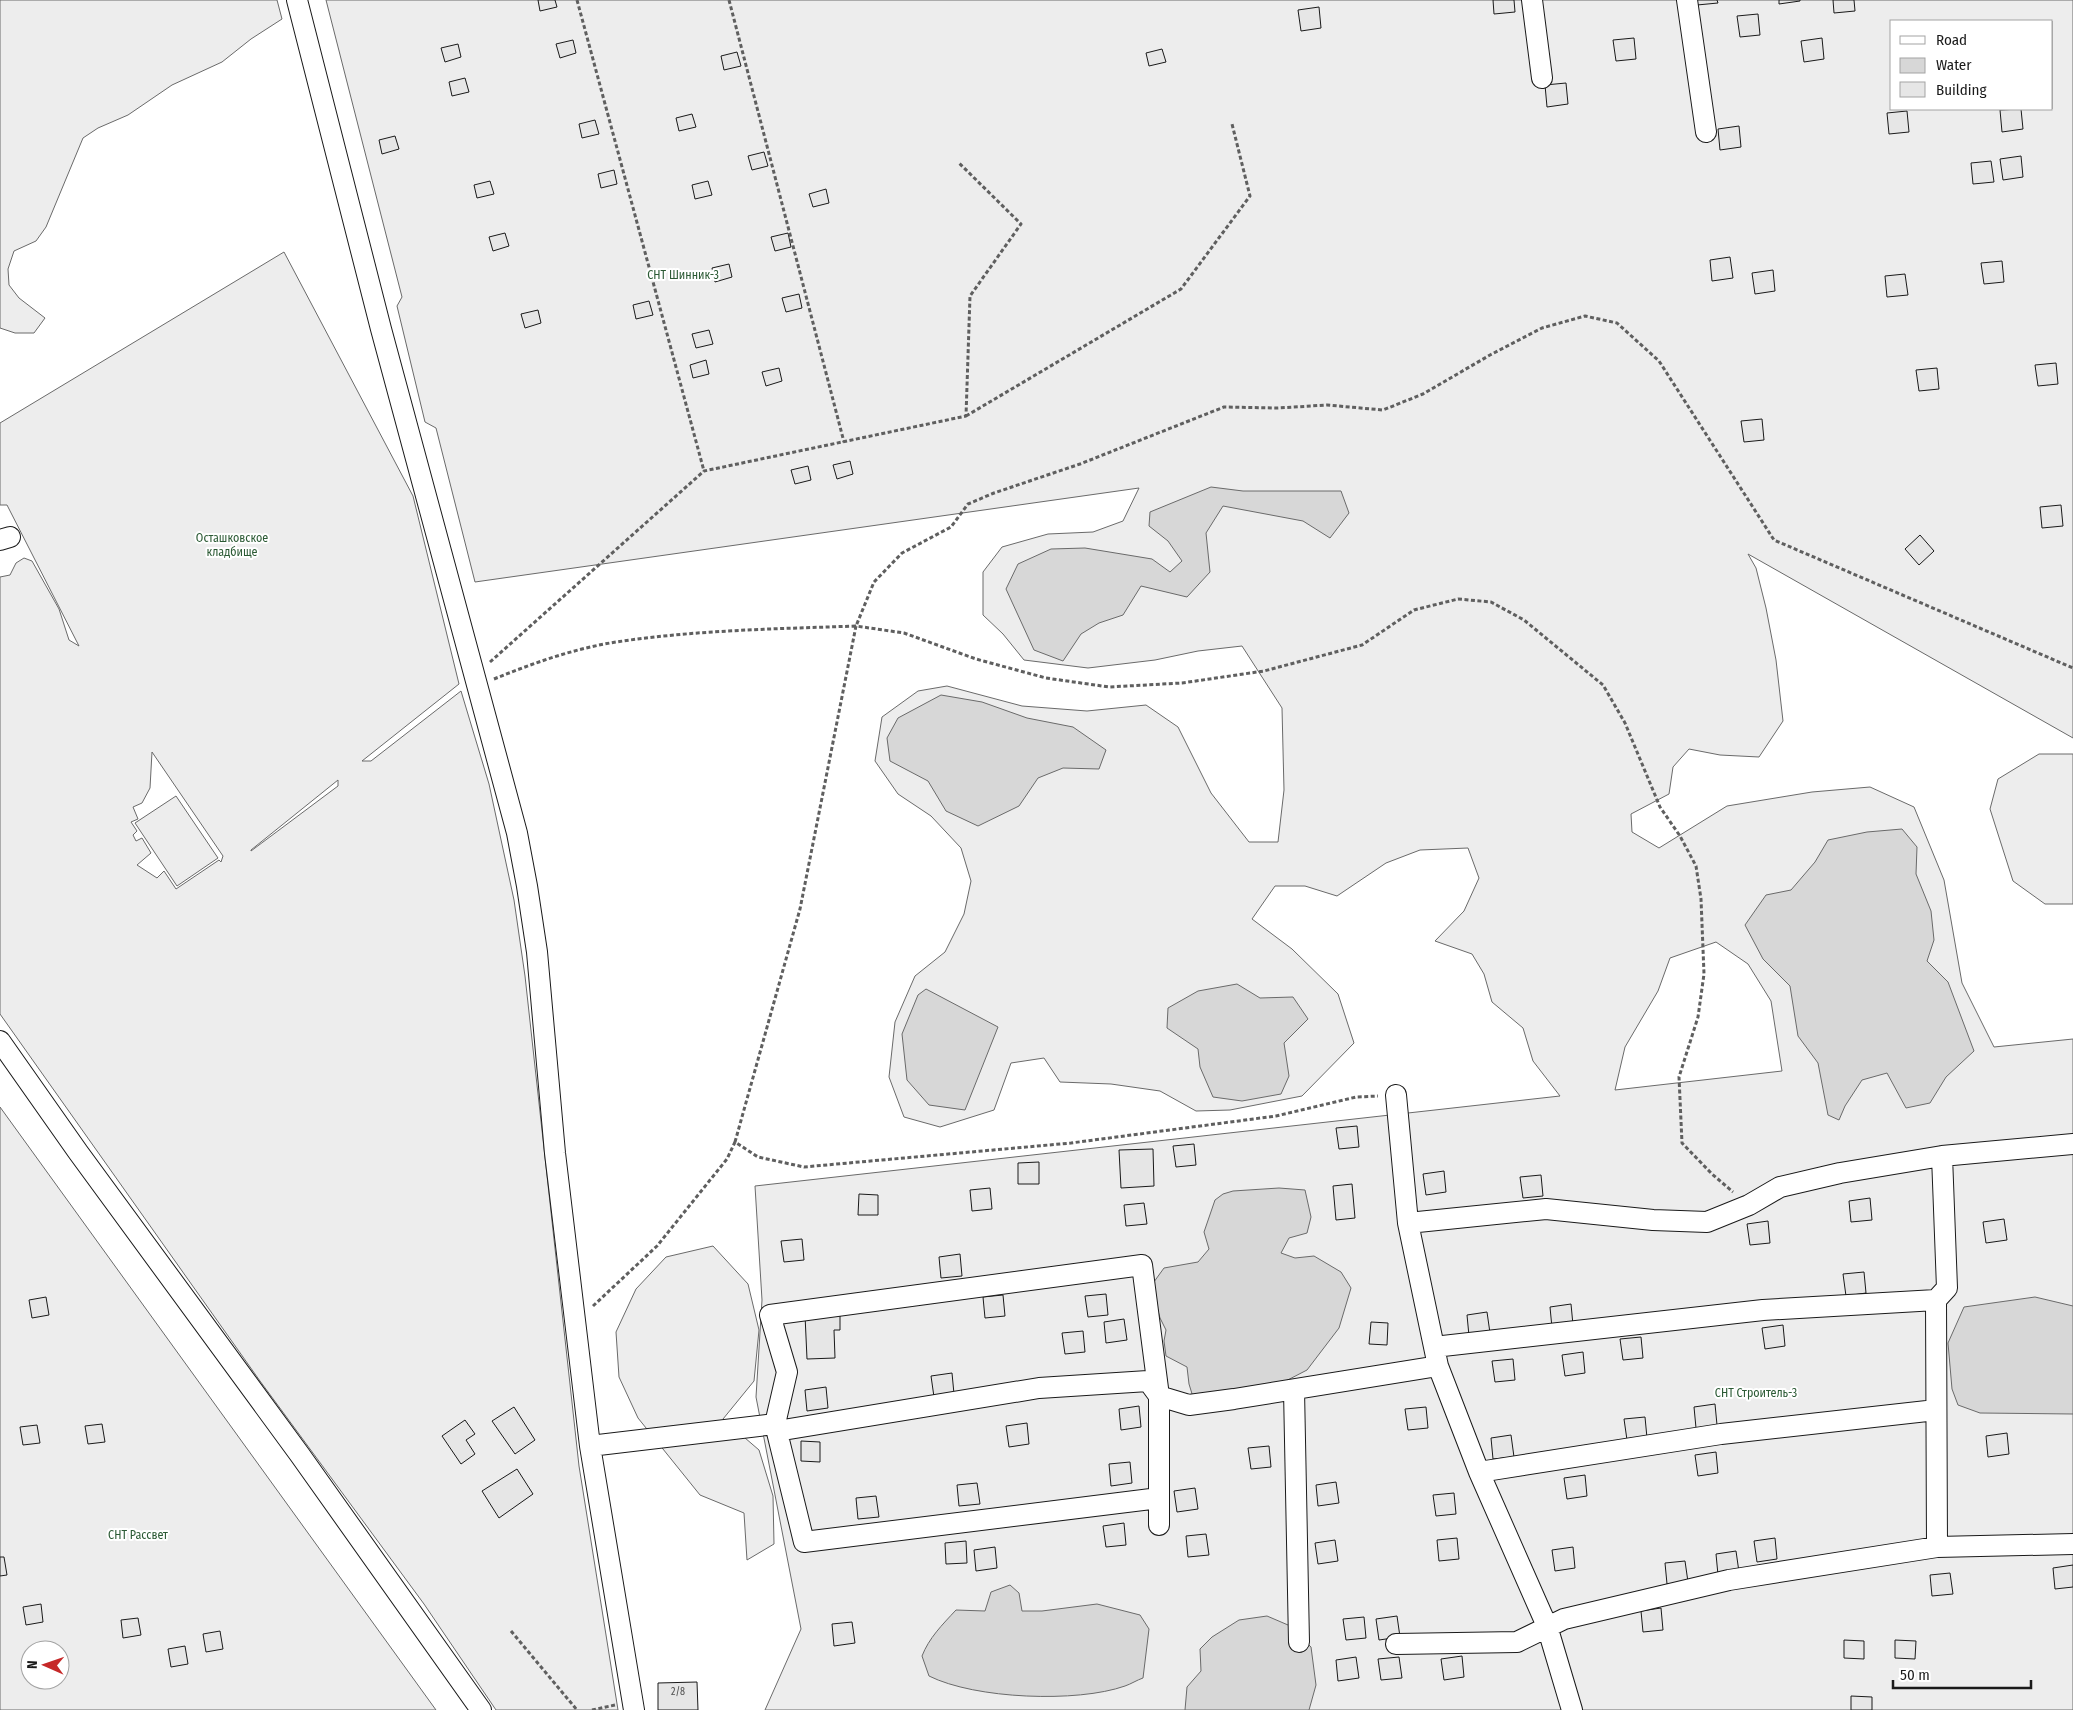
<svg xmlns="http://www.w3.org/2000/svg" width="2073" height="1710" font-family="'Fira Sans Condensed',sans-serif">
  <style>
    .built { fill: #ededed; stroke: #6a6a6a; fill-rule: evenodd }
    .water { fill: #d7d7d7; stroke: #6a6a6a }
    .building { fill: #e6e6e6; stroke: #1a1a1a }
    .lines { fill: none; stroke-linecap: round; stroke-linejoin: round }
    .minor-casing { stroke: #1a1a1a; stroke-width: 22 }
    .path { stroke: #5f5f5f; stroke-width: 3; stroke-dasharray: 4 2.5; stroke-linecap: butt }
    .minor { stroke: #fff; stroke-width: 20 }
    .labels { text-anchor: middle; stroke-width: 4; stroke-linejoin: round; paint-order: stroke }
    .number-label { font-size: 10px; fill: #4d4d4d }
    .park-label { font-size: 12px; fill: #2b5a34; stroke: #fff }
  </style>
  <rect width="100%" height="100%" fill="#fff"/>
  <path class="built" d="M0 0H277L282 19 251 39 222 62 172 85 128 115 98 128 83 138 46 227 36 241 14 251 8 269 9 285 19 298 45 318 34 333H15L0 328Z
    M326 0H2073V738L1748 554 1756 568 1766 608 1776 660 1783 721 1759 757 1720 755 1689 749 1673 767 1669 794 1631 814 1632 832 1659 848 1727 806 1812 792 1870 787 1914 807 1944 880 1962 983 1994 1047 2073 1039V1710H765L801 1629 756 1397 762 1300 755 1186 1560 1096 1533 1061 1523 1028 1492 1002 1484 974 1472 954 1435 941 1464 911 1479 878 1468 848 1420 850 1386 863 1337 896 1305 886H1275L1252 919 1292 949 1338 994 1354 1043 1302 1096 1230 1110 1196 1111 1160 1091 1111 1084 1060 1082 1044 1058 1011 1063 994 1110 940 1127 904 1117 889 1077 895 1022 915 976 945 952 964 914 971 881 961 848 931 816 898 794 875 761 882 717 918 691 947 686 1022 706 1087 711 1146 705 1178 727 1211 793 1249 842H1278L1284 790 1282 708 1242 646 1198 651 1155 660 1088 668 1024 660 1003 634 983 615V572L1002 547 1048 534 1093 532 1123 521 1139 488 475 582 436 428 425 422 397 306 402 297ZM1892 21H2052V109H1892ZM1716 942 1748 964 1771 1001 1782 1071 1615 1090 1625 1047 1658 991 1670 958Z
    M284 252 413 496 459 684 362 761H371L461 691 489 784 514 900 525 976 579 1466 618 1710H496L424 1604 260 1381 0 1014V577L10 575 16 563 24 558 32 561 59 609 69 640 79 646 7 505H0V423ZM152 752 223 856 221 862 219 860 176 889 164 871 157 878 137 865 151 853 142 838 136 841 133 835 137 831 131 822 138 819 133 807 142 803 150 788ZM338 780V786L251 851V850Z
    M2039 754H2073V904H2045L2013 881 1990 809 1998 779Z
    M176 796 218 858 177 886 135 823Z
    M0 1107 436 1710H0ZM30 1650H60V1680H30Z
    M713 1246 748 1284 759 1330 754 1381 723 1419 759 1450 773 1496 774 1544 747 1560 744 1513 700 1495 638 1418 619 1377 616 1332 636 1289 666 1257Z"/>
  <path class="water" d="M1211 487 1243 491H1341L1349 513 1330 538 1303 521 1223 506 1206 533 1210 572 1187 597 1141 586 1123 615 1099 623 1081 634 1063 661 1034 650 1006 589 1018 564 1051 549 1085 548 1152 559 1170 572 1182 561 1168 541 1149 526 1150 512Z
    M941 695 982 702 1027 718 1073 727 1106 750 1099 769 1063 768 1038 778 1019 806 978 826 946 811 928 781 890 761 887 738 898 718Z
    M1902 829 1917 847 1916 874 1931 911 1934 940 1927 961 1948 982 1974 1051 1946 1077 1930 1103 1906 1108 1887 1073 1862 1080 1845 1106 1839 1120 1828 1115 1818 1063 1798 1036 1790 986 1763 959 1745 925 1766 895 1791 890 1815 862 1828 840 1867 832Z
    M1237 984 1260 998 1293 997 1308 1019 1284 1043 1289 1076 1281 1094 1242 1101 1213 1097 1200 1067 1198 1049 1167 1028 1168 1008 1198 991Z
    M926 989 998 1027 965 1110 929 1105 907 1080 902 1034 918 995Z
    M1279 1188 1305 1190 1311 1217 1307 1233 1289 1238 1281 1253 1295 1258 1314 1256 1341 1272 1351 1288 1339 1328 1307 1370 1278 1385 1193 1397 1189 1384 1187 1367 1166 1356 1164 1341 1166 1330 1160 1318 1151 1286 1164 1268 1198 1262 1209 1249 1204 1232 1215 1200 1223 1194 1233 1191Z
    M2035 1297 2073 1306V1414L1980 1413 1958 1405 1952 1389 1948 1343 1964 1307Z
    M1010 1585 1019 1593 1022 1611H1042L1097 1604 1140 1615 1149 1629 1143 1678C1137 1680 1131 1684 1125 1686 1077 1703 975 1699 929 1676L922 1656C929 1638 942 1625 956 1610L985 1611 991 1592Z
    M1267 1616 1288 1625 1311 1647 1316 1685 1309 1710H1185L1187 1687 1201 1671 1200 1649 1212 1637 1239 1620Z"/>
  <path class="building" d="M538 0H555L557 7 540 11Z
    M1493 0H1514L1515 12 1494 14Z
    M1697 0H1717L1718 3 1697 5Z
    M1779 0H1800V1L1779 4Z
    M1833 0H1854L1855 11 1834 13Z
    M1319 7 1321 28 1301 31 1298 10Z
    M1758 14 1760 35 1740 37 1737 16Z
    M1634 38 1636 59 1616 61 1613 40Z
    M1822 38 1824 59 1804 62 1801 41Z
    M573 40 576 53 560 58 556 44Z
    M458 44 461 57 445 62 441 48Z
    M1162 49 1166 62 1149 66 1146 53Z
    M737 52 741 66 724 70 721 56Z
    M465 78 469 92 452 96 449 82Z
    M1566 83 1568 104 1547 107 1545 85Z
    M2021 109 2023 129 2002 132 2000 110Z
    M1907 111 1909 132 1889 134 1887 113Z
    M692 114 696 127 679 131 676 118Z
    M595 120 599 134 582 138 579 124Z
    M1739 126 1741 147 1720 150 1718 129Z
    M395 136 399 149 382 154 379 140Z
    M764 152 768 166 752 170 748 156Z
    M2021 156 2023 177 2003 180 2000 159Z
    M1991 161 1994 182 1973 184 1971 163Z
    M614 170 617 184 601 188 598 174Z
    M490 181 494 194 477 198 474 185Z
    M708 181 712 195 695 199 692 185Z
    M826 189 829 203 813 207 809 194Z
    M505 233 509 246 493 251 489 237Z
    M788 233 791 247 775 251 771 237Z
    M1730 257 1733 278 1712 281 1710 260Z
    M2002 261 2004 282 1984 284 1981 263Z
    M729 264 732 277 715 282 712 268Z
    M1773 270 1775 291 1755 294 1752 273Z
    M1905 274 1908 295 1887 297 1885 276Z
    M799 294 802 308 786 312 782 298Z
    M649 301 653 315 636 319 633 305Z
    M538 310 541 323 525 328 521 314Z
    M709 330 713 344 696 348 692 334Z
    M706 360 709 374 693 378 690 365Z
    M2056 363 2058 384 2038 386 2035 365Z
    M779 368 782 381 766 386 762 372Z
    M1937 368 1939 389 1919 391 1916 370Z
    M1762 419 1764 440 1744 442 1741 421Z
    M850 461 853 474 837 479 833 465Z
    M808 466 811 480 795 484 791 470Z
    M2061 505 2063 526 2042 528 2040 507Z
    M1920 535 1934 551 1919 565 1905 549Z
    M1357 1126 1359 1147 1339 1149 1336 1128Z
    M1194 1144 1196 1165 1176 1167 1173 1146Z
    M1153 1149 1154 1186 1121 1188 1119 1150Z
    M1039 1162V1184H1018V1163Z
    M1444 1171 1446 1192 1426 1195 1423 1174Z
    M1541 1175 1543 1196 1523 1198 1520 1177Z
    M1352 1184 1355 1218 1336 1220 1333 1186Z
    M990 1188 992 1209 972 1211 970 1190Z
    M859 1194 878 1195V1215H858Z
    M1870 1198 1872 1220 1851 1222 1849 1201Z
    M1144 1203 1147 1224 1126 1226 1124 1205Z
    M2004 1219 2007 1240 1986 1243 1983 1222Z
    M1768 1221 1770 1243 1750 1245 1747 1224Z
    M802 1239 804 1260 784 1262 781 1241Z
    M960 1254 962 1276 941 1278 939 1257Z
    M1864 1272 1866 1293 1846 1296 1843 1274Z
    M1106 1294 1108 1315 1088 1317 1085 1296Z
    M1003 1295 1005 1316 985 1318 983 1297Z
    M46 1297 49 1315 32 1318 29 1300Z
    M1571 1304 1573 1325 1552 1328 1550 1307Z
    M1487 1312 1490 1333 1469 1336 1467 1315Z
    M840 1314V1330H834L835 1358 807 1359 805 1315Z
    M1124 1319 1127 1340 1106 1343 1104 1322Z
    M1371 1322 1388 1323 1387 1345 1369 1344Z
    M1783 1325 1785 1346 1765 1349 1762 1328Z
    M1083 1331 1085 1352 1065 1354 1062 1333Z
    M1641 1337 1643 1358 1623 1360 1620 1339Z
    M1583 1352 1585 1373 1565 1376 1562 1355Z
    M1513 1359 1515 1380 1495 1382 1492 1361Z
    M952 1373 954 1394 934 1397 931 1376Z
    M826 1387 828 1408 807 1411 805 1390Z
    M1715 1404 1717 1425 1696 1428 1694 1407Z
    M1139 1406 1141 1427 1121 1430 1119 1409Z
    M514 1407 535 1440 515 1454 492 1421Z
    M1426 1407 1428 1428 1408 1430 1405 1409Z
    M1645 1417 1647 1438 1627 1440 1624 1419Z
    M465 1420 475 1434 466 1440 475 1454 461 1464 442 1436Z
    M1027 1423 1029 1444 1009 1447 1006 1426Z
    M102 1424 105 1442 88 1444 85 1426Z
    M37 1425 40 1443 23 1445 20 1427Z
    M2007 1433 2009 1454 1988 1457 1986 1436Z
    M1511 1435 1514 1457 1493 1459 1491 1438Z
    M801 1441 820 1442V1462L801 1461Z
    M1269 1446 1271 1467 1251 1469 1248 1448Z
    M1716 1452 1718 1473 1698 1476 1695 1455Z
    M1130 1462 1132 1483 1111 1486 1109 1464Z
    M517 1469 533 1494 499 1518 482 1491Z
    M1585 1475 1587 1496 1567 1499 1564 1478Z
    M1336 1482 1339 1503 1318 1506 1316 1485Z
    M977 1483 980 1504 959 1506 957 1485Z
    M1195 1488 1198 1509 1177 1512 1174 1491Z
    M1454 1493 1456 1514 1436 1516 1433 1495Z
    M876 1496 879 1517 858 1519 856 1498Z
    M1124 1523 1126 1545 1106 1547 1103 1526Z
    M1206 1534 1209 1555 1188 1557 1186 1536Z
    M1457 1538 1459 1559 1439 1561 1437 1540Z
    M1775 1538 1777 1559 1757 1562 1754 1541Z
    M1335 1540 1338 1561 1318 1564 1315 1543Z
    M966 1541 967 1563 946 1564 945 1543Z
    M995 1547 997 1568 976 1571 974 1550Z
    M1573 1547 1575 1568 1555 1571 1552 1550Z
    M1736 1551 1739 1572 1718 1575 1716 1554Z
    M0 1557H4L7 1575 0 1576Z
    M1685 1561 1688 1582 1667 1584 1665 1563Z
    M2073 1565V1587L2055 1589 2053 1568Z
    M1950 1573 1953 1594 1932 1596 1930 1575Z
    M41 1604 43 1622 26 1625 23 1607Z
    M1661 1608 1663 1630 1643 1632 1641 1611Z
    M1397 1616 1400 1637 1379 1640 1376 1619Z
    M1364 1617 1366 1638 1346 1640 1343 1619Z
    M138 1618 141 1635 123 1638 121 1620Z
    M852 1622 855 1643 834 1646 832 1624Z
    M220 1631 223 1649 206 1652 203 1634Z
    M1844 1640 1864 1641V1659L1844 1658Z
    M1895 1640 1916 1641 1915 1659 1895 1658Z
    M185 1646 188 1664 171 1667 168 1649Z
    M1462 1656 1464 1677 1444 1680 1441 1659Z
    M1356 1657 1359 1678 1338 1681 1336 1660Z
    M1399 1657 1402 1678 1381 1680 1378 1659Z
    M697 1682 698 1710H658V1683Z
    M1851 1696 1872 1697V1710H1851Z"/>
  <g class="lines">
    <g class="minor-casing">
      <path id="minor" d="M297 0 381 329 517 833 527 886 537 952 555 1153 590 1446 634 1710
        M1532 0 1542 78
        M1687 0 1706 132
        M0 540 10 537
        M0 1041 78 1152 300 1455 481 1710
        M1396 1095 1408 1223 1438 1366 1479 1472 1547 1626 1572 1710
        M1408 1223 1546 1209 1653 1220 1707 1222 1749 1205 1780 1187 1840 1173 1942 1156 2073 1144
        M1434 1347 1763 1310 1936 1300
        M1294 1390 1299 1642
        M777 1431 1039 1388 1148 1381 1159 1396 1189 1405 1234 1399 1438 1366
        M590 1446 775 1424
        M1479 1472 1721 1434 1936 1410
        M1159 1498 804 1542 775 1424 787 1372 770 1315 1142 1265 1159 1396V1525
        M1937 1547 1936 1300 1947 1288 1942 1156
        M1396 1644 1517 1642 1564 1619 1729 1580 1937 1547 2073 1544"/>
    </g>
    <path class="path" d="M577 0 704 471
      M729 0 844 442
      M966 416 1181 289 1250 196 1232 124
      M490 662 704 471 966 416 970 296 1021 224 958 162
      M494 679C531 664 570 650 610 643 691 630 774 629 856 626L874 582 902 553 951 527 968 504 994 493 1080 464 1224 407 1278 408 1327 405 1383 410 1423 394 1490 355 1542 328 1585 316 1617 323 1659 361 1774 540 2073 668
      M735 1142 800 909 856 626 904 633 976 659 1046 678 1109 687 1182 683 1264 671 1362 645 1414 610 1458 599 1491 602 1524 620 1603 685 1625 723 1660 807 1680 836 1696 866 1701 899 1704 974 1698 1017 1679 1077 1682 1143 1712 1174 1733 1192
      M593 1306 657 1246 727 1159 735 1142 758 1157 804 1167 1071 1143 1276 1116 1356 1097 1378 1096
      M511 1631 577 1710
      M592 1710 615 1705"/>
    <use href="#minor" class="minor"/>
  </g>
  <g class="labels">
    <g class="number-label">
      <text x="678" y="1695">2/8</text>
    </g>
    <g class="park-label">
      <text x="683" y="279">СНТ Шинник-3</text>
      <text x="232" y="542">Осташковское<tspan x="232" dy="14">кладбище</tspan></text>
      <text x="1756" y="1397">СНТ Строитель-3</text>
      <text x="138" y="1539">СНТ Рассвет</text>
    </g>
  </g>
  <rect x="1890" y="20" width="162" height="90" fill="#ffffff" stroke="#a3a3a3"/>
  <rect x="1900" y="36" width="25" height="8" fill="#ffffff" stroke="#a3a3a3"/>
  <text x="1936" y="45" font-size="15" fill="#1a1a1a">Road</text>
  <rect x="1900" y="58" width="25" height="15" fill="#d7d7d7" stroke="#a3a3a3"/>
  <text x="1936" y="70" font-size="15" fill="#1a1a1a">Water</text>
  <rect x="1900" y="82" width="25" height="15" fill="#e6e6e6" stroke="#a3a3a3"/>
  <text x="1936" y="95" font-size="15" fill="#1a1a1a">Building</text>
  <g transform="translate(45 1665) rotate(272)"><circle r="24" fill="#ffffff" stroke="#a3a3a3"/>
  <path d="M0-4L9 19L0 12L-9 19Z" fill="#c62828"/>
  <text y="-8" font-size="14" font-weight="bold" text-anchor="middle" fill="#1a1a1a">N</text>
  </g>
  <path d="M1893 1680v8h138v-8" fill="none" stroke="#1a1a1a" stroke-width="2.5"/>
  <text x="1900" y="1680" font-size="15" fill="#1a1a1a" stroke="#ffffff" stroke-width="4" paint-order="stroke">50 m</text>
</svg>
